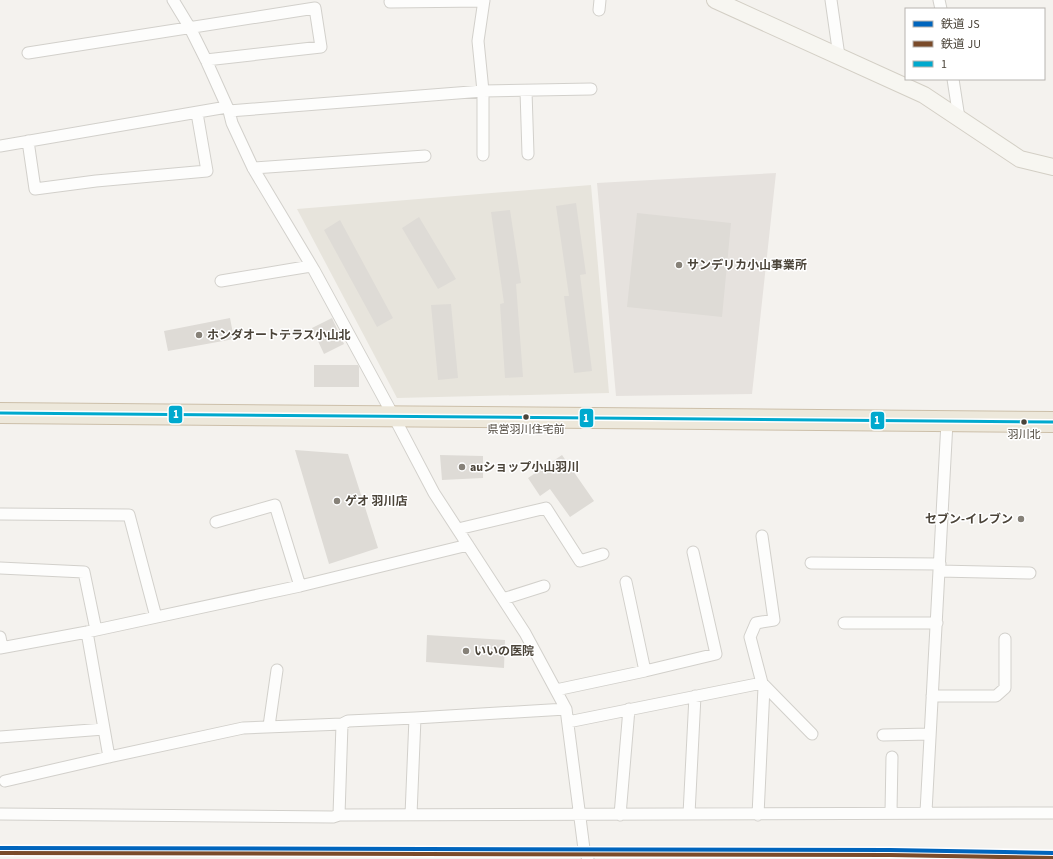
<svg xmlns="http://www.w3.org/2000/svg" width="1053" height="859" font-family="'Source Sans 3','Noto Sans JP',sans-serif">
  <style>
    .residential { fill: #e7e4dc }
    .industrial { fill: #e6e2de }
    .building { fill: #dedbd6 }
    .lines { fill: none; stroke-linecap: round; stroke-linejoin: round }
    .street-casing { stroke: #d2d0cb; stroke-width: 13 }
    .secondary-casing { stroke: #d3cfc5; stroke-width: 18 }
    .highway-casing { stroke: #ccbfa9; stroke-width: 22 }
    .street { stroke: #fdfdfc; stroke-width: 11 }
    .secondary { stroke: #f7f6f1; stroke-width: 16 }
    .highway { stroke: #ede8db; stroke-width: 20 }
    .bus-1-casing { stroke: #fff; stroke-width: 6 }
    .bus-1 { stroke: #00a9ce; stroke-width: 3 }
    .rail-1-casing { stroke: #fff; stroke-width: 7 }
    .rail-2-casing { stroke: #fff; stroke-width: 7 }
    .rail-1 { stroke: #0065bd; stroke-width: 4 }
    .rail-2 { stroke: #7a4b2a; stroke-width: 4 }
    .poi-dot { fill: #868178; stroke: #fff; stroke-width: 1.5 }
    .bus-dot { fill: #4b4439; stroke: #fff; stroke-width: 1.5 }
    .labels { text-anchor: middle; stroke-width: 3; stroke-linejoin: round; paint-order: stroke }
    .bus-label { font-size: 11px; fill: #4b4439; stroke: #fff }
    .poi-label { font-size: 12px; font-weight: bold; fill: #4b4439; stroke: #fff; text-anchor: start }
    .line-badge { stroke: #fff; stroke-width: 1.5 }
    .badge-label { font-size: 11px; text-anchor: middle; font-weight: bold; fill: #fff }
  </style>
  <rect width="100%" height="100%" fill="#f4f2ee"/>
  <path class="residential" d="M591 185 609 393 397 398 297 209Z"/>
  <path class="industrial" d="M776 173 752 394 616 396 597 183Z"/>
  <path class="building" d="M576 203 586 274 580 275 592 371 574 373 564 296H569L556 206Z
    M510 210 521 283 516 284 523 377 505 378 500 304 504 303 491 212Z
    M637 213 731 223 722 317 627 307Z
    M419 217 456 279 438 289 402 228Z
    M340 220 393 318 377 327 324 230Z
    M451 304 458 378 438 380 431 305Z
    M230 318 234 339 168 351 164 331Z
    M332 318 344 344 324 354 312 328Z
    M314 365H358L359 367V387H314Z
    M295 450 348 454 378 548 329 564Z
    M440 455 483 456V478L442 480Z
    M562 455 594 501 570 517 550 489 540 496 528 478Z
    M427 635 505 640 504 668 426 662Z"/>
  <g class="lines">
    <g class="street-casing">
      <path id="street" d="M173 0 190 28 206 60 229 111 232 123 253 168 314 270 394 417 434 493 525 633 566 709 584 849 588 859
        M831 0 839 56
        M939 0 941 9
        M390 2 484 1
        M599 10 600 0
        M28 53 315 8 321 47 206 60
        M953 79 959 118
        M526 91 528 154
        M229 111 483 91 591 89
        M28 141 35 189 96 181 207 171 197 113
        M0 146 227 107
        M483 155V91L478 41 484 0
        M253 168 425 156
        M221 281 311 266
        M0 514 129 515 156 617
        M216 522 275 505 300 586
        M458 529 546 508 580 561 603 554
        M811 563 940 564
        M0 568 84 572 96 630
        M939 571 1030 573
        M626 582 645 671
        M503 599 544 586
        M844 623H937
        M87 632 109 757
        M0 637 2 647
        M0 648 87 632 300 586 468 545
        M762 683 812 734
        M556 690 645 671 716 654 693 552
        M932 696H996L1005 688V639
        M568 722 762 683 750 637 756 623 774 620 762 536
        M269 726 277 670
        M883 735 930 734
        M0 737 104 729
        M5 781 109 757 243 728 342 724 348 721 415 718 566 709
        M891 812 892 757
        M926 812 947 422
        M0 814 333 817 339 815 1053 813
        M689 814 695 696
        M339 815 342 724
        M411 815 415 718
        M620 815 629 709
        M758 815 764 687"/>
    </g>
    <g class="secondary-casing">
      <path id="secondary" d="M715 0 924 95 1020 159 1053 167"/>
    </g>
    <g class="highway-casing">
      <path id="highway" d="M0 413 1053 422"/>
    </g>
    <use href="#street" class="street"/>
    <use href="#secondary" class="secondary"/>
    <use href="#highway" class="highway"/>
    <g class="bus-1-casing">
      <path id="bus-1" d="M0 413 1053 422"/>
    </g>
    <use href="#bus-1" class="bus-1"/>
    <g class="rail-1-casing">
      <path id="rail-1" d="M0 848 890 850 1053 853"/>
    </g>
    <g class="rail-2-casing">
      <path id="rail-2" d="M0 853 890 855 1053 858"/>
    </g>
    <use href="#rail-1" class="rail-1"/>
    <use href="#rail-2" class="rail-2"/>
  </g>
  <g class="poi-dot">
    <circle cx="679" cy="265" r="4"/>
    <circle cx="199" cy="335" r="4"/>
    <circle cx="462" cy="467" r="4"/>
    <circle cx="337" cy="501" r="4"/>
    <circle cx="1021" cy="519" r="4"/>
    <circle cx="466" cy="651" r="4"/>
  </g>
  <g class="bus-dot">
    <circle cx="526" cy="417" r="3.5"/>
    <circle cx="1024" cy="422" r="3.5"/>
  </g>
  <g class="labels">
    <g class="bus-label">
      <text x="526" y="433">県営羽川住宅前</text>
      <text x="1024" y="438">羽川北</text>
    </g>
    <g class="poi-label">
      <text x="687" y="269">サンデリカ小山事業所</text>
      <text x="207" y="339">ホンダオートテラス小山北</text>
      <text x="470" y="471">auショップ小山羽川</text>
      <text x="345" y="505">ゲオ 羽川店</text>
      <text x="1013" y="523" text-anchor="end">セブン-イレブン</text>
      <text x="474" y="655">いいの医院</text>
    </g>
  </g>
  <g class="line-badge">
    <rect x="168" y="405" width="15" height="19" rx="4" fill="#00a9ce"/>
    <rect x="579" y="408" width="15" height="20" rx="4" fill="#00a9ce"/>
    <rect x="870" y="411" width="15" height="19" rx="4" fill="#00a9ce"/>
  </g>
  <g class="badge-label">
    <text x="176" y="418">1</text>
    <text x="586" y="422">1</text>
    <text x="877" y="424">1</text>
  </g>
  <rect x="905" y="8" width="140" height="72" fill="#ffffff" stroke="#b7b4b0"/>
  <rect x="913" y="21" width="20" height="6" fill="#0065bd" stroke="#b7b4b0"/>
  <text x="941" y="28" font-size="12" fill="#4b4439">鉄道 JS</text>
  <rect x="913" y="41" width="20" height="6" fill="#7a4b2a" stroke="#b7b4b0"/>
  <text x="941" y="48" font-size="12" fill="#4b4439">鉄道 JU</text>
  <rect x="913" y="61" width="20" height="6" fill="#00a9ce" stroke="#b7b4b0"/>
  <text x="941" y="68" font-size="12" fill="#4b4439">1</text>
</svg>
